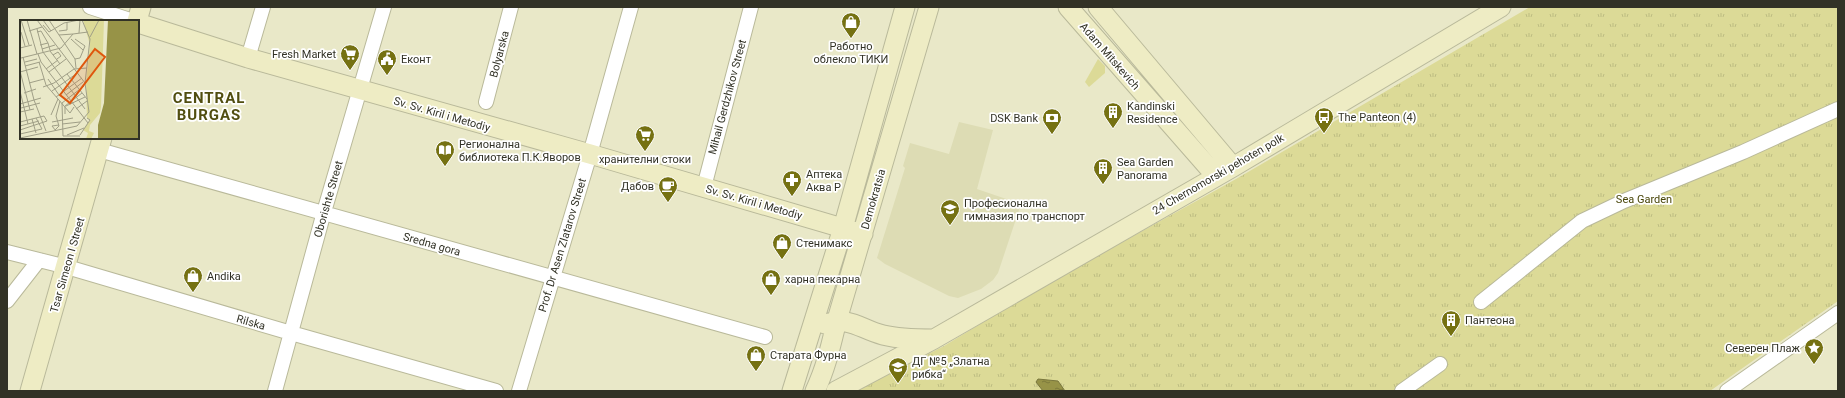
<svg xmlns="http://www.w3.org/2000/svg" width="1845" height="398" font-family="Roboto,sans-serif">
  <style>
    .built { fill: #dddcb4 }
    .grass { fill: #dcda97 }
    .park { fill: url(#park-tufts) }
    .water { fill: url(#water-ripples); stroke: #79763d }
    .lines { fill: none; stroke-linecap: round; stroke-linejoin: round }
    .street-casing { stroke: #b9b99a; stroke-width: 16 }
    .secondary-casing { stroke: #b9b99a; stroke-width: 21 }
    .street { stroke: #fff; stroke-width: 14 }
    .secondary { stroke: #eeecc4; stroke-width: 19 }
    .labels { text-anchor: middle; stroke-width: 3.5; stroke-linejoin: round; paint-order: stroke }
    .poi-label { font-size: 11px; fill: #323226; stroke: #fff; text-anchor: start }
    .street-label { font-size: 11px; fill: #323226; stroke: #fff }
    .park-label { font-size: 11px; fill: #484508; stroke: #fff }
    .district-label { font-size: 15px; font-weight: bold; letter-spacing: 1px; fill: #514e10; stroke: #fff }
    .inset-road { fill: none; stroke: #a09f87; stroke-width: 1 }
    .view { fill: #df570d; fill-opacity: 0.15; stroke: #df570d; stroke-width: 2 }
    .inset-edge { fill: none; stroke: #323226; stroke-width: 2 }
  </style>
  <defs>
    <pattern id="park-tufts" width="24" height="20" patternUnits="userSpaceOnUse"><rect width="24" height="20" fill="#dcda97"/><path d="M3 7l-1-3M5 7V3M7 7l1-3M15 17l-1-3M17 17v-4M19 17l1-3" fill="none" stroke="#bdbc82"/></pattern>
    <pattern id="water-ripples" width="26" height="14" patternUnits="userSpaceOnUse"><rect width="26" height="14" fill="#979347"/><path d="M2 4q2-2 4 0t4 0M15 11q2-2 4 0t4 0" fill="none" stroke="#7c793b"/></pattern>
  </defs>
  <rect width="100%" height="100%" fill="#e9e8c8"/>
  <path class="built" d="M959 122 993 130 977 189 1021 204 998 273 993 280 981 289 958 298 949 296 885 264 877 258 905 168 903 166 910 143 949 154Z"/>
  <path class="grass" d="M1098 59 1105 66V73L1089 87 1085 82Z"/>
  <path class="park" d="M1530 7H1838V301L1710 391H855L944 346 1036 290 1236 179Z"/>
  <path class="water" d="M1038 379 1058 381 1065 391H1043L1036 382Z"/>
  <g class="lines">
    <g class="street-casing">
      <path id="street" d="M90 7 133 21
        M248 58 263 7
        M486 102 511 7
        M99 150 765 337
        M704 187 751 7
        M7 252 67 267 291 333 496 391
        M7 301 39 260
        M1481 302 1582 221 1624 201 1743 152 1838 109
        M275 391 324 212 384 7
        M519 391 590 154 631 7
        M1402 391 1440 364
        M1727 391 1838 313"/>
    </g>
    <g class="secondary-casing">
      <path id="secondary" d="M1068 7 1216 176
        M1098 7 1233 167
        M137 21 141 7
        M138 23 248 58 590 154 863 234
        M825 324C850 316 860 329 883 335 899 339 916 339 933 339
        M30 391 102 138
        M792 391 843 228 905 7
        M815 391C826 368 831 345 837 320L929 7
        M836 391 934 339 1233 167 1501 7"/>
    </g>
    <use href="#street" class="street"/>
    <use href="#secondary" class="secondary"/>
  </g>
  <defs>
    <g id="shop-pin" transform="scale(1)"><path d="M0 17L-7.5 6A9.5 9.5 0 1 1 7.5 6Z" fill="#757112" stroke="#fff"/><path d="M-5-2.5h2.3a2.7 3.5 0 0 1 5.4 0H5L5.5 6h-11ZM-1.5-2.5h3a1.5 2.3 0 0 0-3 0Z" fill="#fff"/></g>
    <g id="supermarket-pin" transform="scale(1)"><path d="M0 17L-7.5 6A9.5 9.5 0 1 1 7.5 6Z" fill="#757112" stroke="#fff"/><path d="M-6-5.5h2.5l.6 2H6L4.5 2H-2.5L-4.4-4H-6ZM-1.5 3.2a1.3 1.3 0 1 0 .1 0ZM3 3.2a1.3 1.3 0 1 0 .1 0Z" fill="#fff"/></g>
    <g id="civic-pin" transform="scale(1)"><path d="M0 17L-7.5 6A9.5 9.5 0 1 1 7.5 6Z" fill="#757112" stroke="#fff"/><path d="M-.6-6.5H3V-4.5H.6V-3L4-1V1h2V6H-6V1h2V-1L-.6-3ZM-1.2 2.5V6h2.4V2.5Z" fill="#fff"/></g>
    <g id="building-pin" transform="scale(1)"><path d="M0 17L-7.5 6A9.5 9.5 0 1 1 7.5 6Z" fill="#757112" stroke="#fff"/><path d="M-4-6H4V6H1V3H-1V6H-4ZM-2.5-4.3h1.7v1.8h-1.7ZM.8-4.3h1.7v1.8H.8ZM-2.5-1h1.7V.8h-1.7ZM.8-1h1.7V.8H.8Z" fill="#fff"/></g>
    <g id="bus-pin" transform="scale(1)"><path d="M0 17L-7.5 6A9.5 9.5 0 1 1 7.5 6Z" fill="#757112" stroke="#fff"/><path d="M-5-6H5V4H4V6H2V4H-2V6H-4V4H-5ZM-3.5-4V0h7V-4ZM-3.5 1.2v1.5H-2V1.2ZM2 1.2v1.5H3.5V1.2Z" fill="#fff"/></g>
    <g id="bank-pin" transform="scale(1)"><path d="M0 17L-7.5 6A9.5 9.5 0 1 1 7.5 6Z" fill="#757112" stroke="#fff"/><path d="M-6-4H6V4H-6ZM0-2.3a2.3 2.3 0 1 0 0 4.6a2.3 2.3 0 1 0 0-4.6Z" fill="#fff"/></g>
    <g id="library-pin" transform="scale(1)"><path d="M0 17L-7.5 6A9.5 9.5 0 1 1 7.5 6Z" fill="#757112" stroke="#fff"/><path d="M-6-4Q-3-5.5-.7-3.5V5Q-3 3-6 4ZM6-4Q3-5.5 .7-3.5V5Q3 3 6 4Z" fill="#fff"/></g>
    <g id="pharmacy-pin" transform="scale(1)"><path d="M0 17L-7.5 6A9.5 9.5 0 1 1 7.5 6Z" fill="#757112" stroke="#fff"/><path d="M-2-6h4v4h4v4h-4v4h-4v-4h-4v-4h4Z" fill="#fff"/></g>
    <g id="cafe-pin" transform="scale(1)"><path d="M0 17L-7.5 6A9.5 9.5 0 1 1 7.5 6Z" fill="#757112" stroke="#fff"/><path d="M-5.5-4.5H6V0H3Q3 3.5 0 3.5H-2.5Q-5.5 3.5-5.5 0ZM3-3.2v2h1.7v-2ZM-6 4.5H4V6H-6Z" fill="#fff"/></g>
    <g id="school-pin" transform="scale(1)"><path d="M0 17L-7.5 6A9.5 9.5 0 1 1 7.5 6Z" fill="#757112" stroke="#fff"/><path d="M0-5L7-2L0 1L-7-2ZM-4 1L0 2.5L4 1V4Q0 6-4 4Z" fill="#fff"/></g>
    <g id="sight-pin" transform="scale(1)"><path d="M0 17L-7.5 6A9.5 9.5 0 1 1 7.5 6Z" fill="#757112" stroke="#fff"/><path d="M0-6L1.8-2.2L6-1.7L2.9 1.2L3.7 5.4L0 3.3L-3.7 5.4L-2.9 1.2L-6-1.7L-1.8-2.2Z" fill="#fff"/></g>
  </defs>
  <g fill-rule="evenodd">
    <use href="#shop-pin" x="851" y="22"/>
    <use href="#supermarket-pin" x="350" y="54"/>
    <use href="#civic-pin" x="387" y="59"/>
    <use href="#building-pin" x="1113" y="112"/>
    <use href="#bus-pin" x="1324" y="117"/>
    <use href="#bank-pin" x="1052" y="118"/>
    <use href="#supermarket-pin" x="645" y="135"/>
    <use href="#library-pin" x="445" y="150"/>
    <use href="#building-pin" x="1103" y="168"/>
    <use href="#pharmacy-pin" x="792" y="180"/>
    <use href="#cafe-pin" x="668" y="186"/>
    <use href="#school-pin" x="950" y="209"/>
    <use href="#shop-pin" x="782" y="243"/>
    <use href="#shop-pin" x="193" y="276"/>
    <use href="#shop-pin" x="771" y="279"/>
    <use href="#building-pin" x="1451" y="320"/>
    <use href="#sight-pin" x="1814" y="348"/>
    <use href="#shop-pin" x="756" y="355"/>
    <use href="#school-pin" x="898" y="367"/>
  </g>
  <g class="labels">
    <g class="poi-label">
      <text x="851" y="50" text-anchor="middle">Работно<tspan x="851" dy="13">облекло ТИКИ</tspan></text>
      <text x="336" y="58" text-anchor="end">Fresh Market</text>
      <text x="401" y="63">Еконт</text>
      <text x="1127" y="110">Kandinski<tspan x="1127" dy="13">Residence</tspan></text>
      <text x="1338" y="121">The Panteon (4)</text>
      <text x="1038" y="122" text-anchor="end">DSK Bank</text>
      <text x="459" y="148">Регионална<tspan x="459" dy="13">библиотека П.К.Яворов</tspan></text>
      <text x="645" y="163" text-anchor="middle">хранителни стоки</text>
      <text x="1117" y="166">Sea Garden<tspan x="1117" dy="13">Panorama</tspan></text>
      <text x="806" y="178">Аптека<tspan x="806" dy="13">Аква Р</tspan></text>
      <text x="654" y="190" text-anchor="end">Дабов</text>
      <text x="964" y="207">Професионална<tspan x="964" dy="13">гимназия по транспорт</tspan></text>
      <text x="796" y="247">Стенимакс</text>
      <text x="207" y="280">Andika</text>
      <text x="785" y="283">харна пекарна</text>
      <text x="1465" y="324">Пантеона</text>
      <text x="1800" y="352" text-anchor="end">Северен Плаж</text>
      <text x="770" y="359">Старата Фурна</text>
      <text x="912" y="365">ДГ №5 „Златна<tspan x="912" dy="13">рибка“</tspan></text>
    </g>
    <g class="street-label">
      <text transform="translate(499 54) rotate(-75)" y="4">Bolyarska</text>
      <text transform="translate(1110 56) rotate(49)" y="4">Adam Mitskevich</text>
      <text transform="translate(727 97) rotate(-75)" y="4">Mihail Gerdzhikov Street</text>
      <text transform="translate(442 114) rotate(16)" y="4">Sv. Sv. Kiril i Metodiy</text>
      <text transform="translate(1218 174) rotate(-30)" y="4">24 Chernomorski pehoten polk</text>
      <text transform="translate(328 199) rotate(-74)" y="4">Oborishte Street</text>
      <text transform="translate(873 199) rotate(-74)" y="4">Demokratsia</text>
      <text transform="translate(754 202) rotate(16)" y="4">Sv. Sv. Kiril i Metodiy</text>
      <text transform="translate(432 244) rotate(16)" y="4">Sredna gora</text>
      <text transform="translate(562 245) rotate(-73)" y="4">Prof. Dr Asen Zlatarov Street</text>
      <text transform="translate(67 265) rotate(-74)" y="4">Tsar Simeon I Street</text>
      <text transform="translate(251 322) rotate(16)" y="4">Rilska</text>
    </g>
    <g class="park-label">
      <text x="1644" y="203">Sea Garden</text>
    </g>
    <g class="district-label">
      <text x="209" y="103">CENTRAL<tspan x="209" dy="17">BURGAS</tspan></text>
    </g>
  </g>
  <g transform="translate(20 20)">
    <rect width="119" height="119" fill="#e9e8c8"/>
    <path d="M63 0H84L81 87 80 93 70 105 69 111 74 113 71 119H66L68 113 63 110 70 100 67 98 66 62 70 25Z" fill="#dcda97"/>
    <path d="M88 0H119V119H78V105L84 83Z" fill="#979347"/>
    <path class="inset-road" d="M1 0 9 25M7 0 17 34M23 0 31 11M29 0 55 39 56 48M62 0 70 19 65 63M23 5 29 12 44 3 59 0M17 9 23 32 65 89M9 11 22 7M39 11 47 10V2M1 12 5 26M17 12 21 11 28 23M59 13 60 0M39 15 53 14M70 17 79 0M51 19 63 30M20 25 28 23 30 30M0 28 12 25M22 29 35 25M30 31 40 44M18 34 21 42 68 103M33 35 38 32 41 36 37 39M3 37 14 80 26 111M1 38 41 28 53 14 68 12M55 39 60 38 65 26 55 19M5 42 17 39M19 42 26 65 50 93 54 87M5 46 20 42M26 49 38 40M0 51 10 90M0 52 18 47M29 52 46 39M47 54 67 79M28 59 39 75M9 63 24 59M23 67 34 63 54 49 67 48M0 71 8 104M32 71 56 54M4 73 16 69M46 75 63 62M36 77 62 58M42 83 43 116H60M42 83 64 66M0 84 21 78M46 86 65 77M1 88 20 83M56 89 67 81M0 92 14 89M45 94V86L62 73M31 95 38 79M12 99 16 113M0 102 24 96 27 101 0 110M32 102 53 98M42 104 60 102M0 106 19 101M35 110 39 106 36 96 40 81M36 111 32 106 39 105M0 114 22 109 16 98M47 115 64 108M60 115 70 100 67 98M0 118 57 106 69 92 65 63 17 0"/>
    <path class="view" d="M75 29 85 37 50 83 40 75Z"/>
    <rect width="119" height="119" class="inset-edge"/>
  </g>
  <rect width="1845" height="398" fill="none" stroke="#323226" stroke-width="16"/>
</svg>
